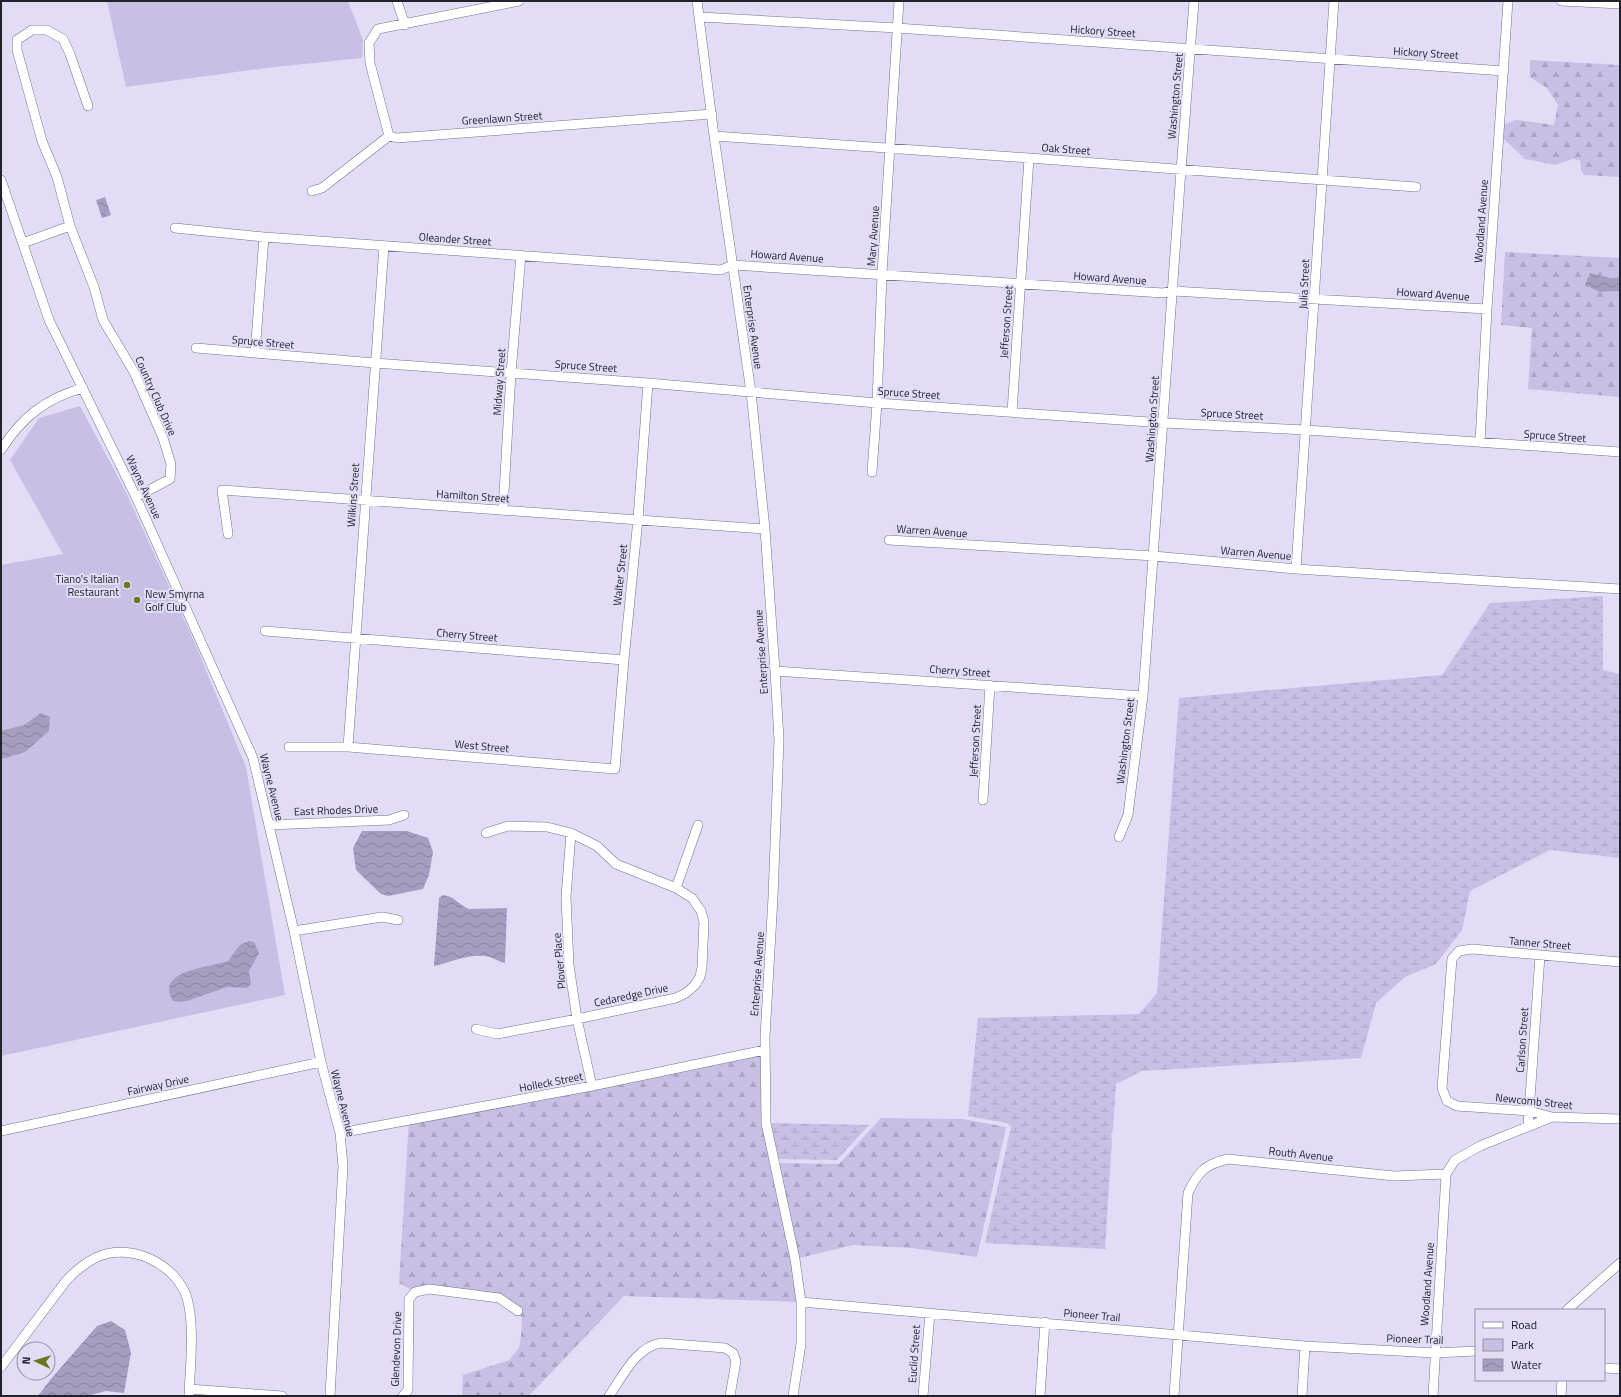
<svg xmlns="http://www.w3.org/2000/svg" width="1621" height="1397" font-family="'Titillium Web',sans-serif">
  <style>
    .green { fill: #c8c0e4 }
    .forest { fill: url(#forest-firs) }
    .wetland { fill: url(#wetland-marsh) }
    .water { fill: url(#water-waves) }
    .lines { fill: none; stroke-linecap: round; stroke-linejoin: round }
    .minor-casing { stroke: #77728a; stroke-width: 10 }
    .minor { stroke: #fff; stroke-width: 9 }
    .poi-dot { fill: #6c751f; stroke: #e2dcf7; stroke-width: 1.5 }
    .labels { text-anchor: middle; stroke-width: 4; stroke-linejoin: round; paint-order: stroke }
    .street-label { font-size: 11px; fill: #23212b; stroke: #e2dcf7 }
    .poi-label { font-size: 11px; fill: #23212b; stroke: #e2dcf7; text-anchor: end }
  </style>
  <defs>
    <pattern id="forest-firs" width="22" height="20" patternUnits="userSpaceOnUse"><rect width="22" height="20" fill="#c8c0e4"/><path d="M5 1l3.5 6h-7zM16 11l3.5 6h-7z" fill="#aca5c4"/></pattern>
    <pattern id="wetland-marsh" width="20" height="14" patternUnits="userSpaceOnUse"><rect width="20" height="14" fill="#c8c0e4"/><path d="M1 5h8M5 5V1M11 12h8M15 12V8" fill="none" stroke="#aca5c4"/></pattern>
    <pattern id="water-waves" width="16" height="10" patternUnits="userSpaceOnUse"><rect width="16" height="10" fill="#a69ec1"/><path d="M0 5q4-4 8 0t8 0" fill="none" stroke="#87809d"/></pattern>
  </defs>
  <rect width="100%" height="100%" fill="#e2dcf7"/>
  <path class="green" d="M107 1H348L363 40 362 58 266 68 126 87Z
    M80 406 125 490 194 641 246 767 285 995 1 1056V565L63 554 10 460 39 418Z"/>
  <path class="forest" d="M1530 60 1620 65V177L1584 175 1581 170 1580 160 1572 159 1556 165 1525 159 1504 139 1501 126 1516 120 1554 125 1558 105 1547 88 1530 77Z
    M1505 252 1620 258V277L1612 278 1590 273 1600 292 1620 291V397L1528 389 1532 328 1501 325Z
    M765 1050 766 1124 774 1163 839 1164 881 1118 963 1119 1006 1127 977 1257 912 1248 853 1245 795 1259 801 1302 624 1296 529 1396H462L463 1375 509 1360 519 1348 521 1336 522 1318 518 1311 499 1298 415 1292 399 1283 409 1120Z"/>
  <path class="wetland" d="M1603 596V670L1620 674V858L1550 850 1470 891 1462 930 1436 964 1405 977 1376 1003 1361 1058 1142 1071 1116 1084 1113 1130 1111 1134 1112 1139 1105 1249 985 1243 1011 1127 1007 1123 968 1116 978 1018 1139 1014 1157 993 1179 698 1442 675 1490 603Z
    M771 1123 869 1125 837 1160 778 1159Z"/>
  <path class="water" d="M105 197 111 215 102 218 96 200Z
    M1590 273 1612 278 1620 277V291L1600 292 1585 285Z
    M41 713 50 717 49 731 25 752 1 759V731L24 725Z
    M362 831H407L428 838 433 852 429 875 423 889 388 896 381 894 356 870 353 848Z
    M443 895C454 896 459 905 469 909L507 908 505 963C499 962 496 959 490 957 472 952 451 962 434 966L439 898Z
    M249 941 254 942 259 953 249 971 251 984 247 988 227 987 187 1001 179 1002 173 1001C154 969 211 968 228 961L240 945Z
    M111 1321 125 1330 131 1353 124 1393 106 1391 87 1396H38L50 1380 97 1326Z"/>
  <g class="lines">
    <g class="minor-casing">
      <path id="minor" d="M397 1 405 25
        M697 1 714 136 751 392 765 529 775 671 779 740 773 897 765 1037 766 1123 795 1259 801 1302V1344L793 1396
        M1561 1 1620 4
        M700 17 897 28 1504 71
        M88 106 70 54 63 39 47 30H32L17 40V50L42 141 57 177 70 226 94 287 103 320 134 372 163 438 171 464 170 479 136 497
        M389 136 397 138 712 114
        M389 136 370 63 369 43 378 29 519 1
        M714 136 1029 158 1416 187
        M1 180 49 320 136 497 253 758 294 931 321 1062 340 1133 343 1166 330 1396
        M312 191 322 188 389 136
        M175 228 264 237 721 270 732 265 1163 293 1173 291 1487 309
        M23 243 70 226
        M196 348 375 363 648 383 877 403 1164 423 1306 430 1620 452
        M255 353 264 237
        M1012 412 1029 158
        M1480 442 1487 309 1508 1
        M1 450C21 418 46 398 83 388
        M872 472 877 403 882 274 899 1
        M503 510 511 373 521 255
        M228 534 222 490 765 529
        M889 540 1154 556 1296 569 1620 589
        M1296 569 1334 1
        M265 631 624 660
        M775 671 1143 696
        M289 747H348L615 769 624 660 638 519 648 383
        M348 747 384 246
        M983 800 990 685
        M269 825 389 820 404 815
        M571 833 566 897 569 965 577 1019 592 1086
        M1119 837 1128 815 1143 696 1181 170 1194 1
        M676 888 698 825
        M294 931 382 917 398 920
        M1620 962 1472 949 1459 951 1452 959 1442 1088 1447 1101 1457 1106 1529 1111 1552 1117 1620 1119
        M476 1029 497 1034 577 1019 676 998 686 993 695 985 700 977 702 967 704 922 701 911 692 898 676 888 616 864 597 846 571 833 547 827 508 826 486 833
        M1528 1127 1540 956
        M1 1131 321 1062
        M340 1133 592 1086 765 1050
        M801 1302 1305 1346 1435 1353 1476 1351
        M1567 1310 1620 1263
        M1 1367 66 1281C75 1271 85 1263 97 1257 131 1242 176 1264 187 1298 195 1326 190 1367 189 1396
        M1604 1368 1620 1369
        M189 1389 282 1396
        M403 1396 408 1390 409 1299 415 1292 429 1289 499 1298 518 1311
        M609 1396C623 1376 636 1347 661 1343L725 1348 733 1353 736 1361 730 1396
        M923 1396 930 1313
        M1040 1396 1045 1322
        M1174 1396 1188 1193C1197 1173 1205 1164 1228 1159L1394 1176 1446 1174 1455 1160 1480 1146 1552 1117
        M1302 1396 1305 1346
        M1433 1396 1446 1174
        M1561 1396 1562 1380"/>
    </g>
    <use href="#minor" class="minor"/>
  </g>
  <g class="poi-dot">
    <circle cx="127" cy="585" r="4"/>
    <circle cx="137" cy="600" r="4"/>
  </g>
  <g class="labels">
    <g class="street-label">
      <text transform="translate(1103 31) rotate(4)" y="4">Hickory Street</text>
      <text transform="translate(1426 53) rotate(4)" y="4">Hickory Street</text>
      <text transform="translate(1175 96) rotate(-85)" y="4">Washington Street</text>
      <text transform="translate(502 118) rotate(-4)" y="4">Greenlawn Street</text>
      <text transform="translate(1066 149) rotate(4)" y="4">Oak Street</text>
      <text transform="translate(1481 221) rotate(-86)" y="4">Woodland Avenue</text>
      <text transform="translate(873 236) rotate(-86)" y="4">Mary Avenue</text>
      <text transform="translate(455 239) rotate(4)" y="4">Oleander Street</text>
      <text transform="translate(787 256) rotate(4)" y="4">Howard Avenue</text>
      <text transform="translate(1110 278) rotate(4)" y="4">Howard Avenue</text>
      <text transform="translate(1304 284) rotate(-87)" y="4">Julia Street</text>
      <text transform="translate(1433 294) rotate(4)" y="4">Howard Avenue</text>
      <text transform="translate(1006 322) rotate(-86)" y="4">Jefferson Street</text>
      <text transform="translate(753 327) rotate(82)" y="4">Enterprise Avenue</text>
      <text transform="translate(263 342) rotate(5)" y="4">Spruce Street</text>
      <text transform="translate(586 366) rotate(4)" y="4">Spruce Street</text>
      <text transform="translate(499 382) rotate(-86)" y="4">Midway Street</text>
      <text transform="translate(909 393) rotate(4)" y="4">Spruce Street</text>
      <text transform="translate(156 396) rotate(66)" y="4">Country Club Drive</text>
      <text transform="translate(1232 414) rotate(3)" y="4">Spruce Street</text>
      <text transform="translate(1152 419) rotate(-86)" y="4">Washington Street</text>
      <text transform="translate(1555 436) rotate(4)" y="4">Spruce Street</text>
      <text transform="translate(144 487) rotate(65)" y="4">Wayne Avenue</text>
      <text transform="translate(353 495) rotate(-86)" y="4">Wilkins Street</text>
      <text transform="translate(473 496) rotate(4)" y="4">Hamilton Street</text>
      <text transform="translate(932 531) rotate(4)" y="4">Warren Avenue</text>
      <text transform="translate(1256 553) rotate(5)" y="4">Warren Avenue</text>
      <text transform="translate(620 575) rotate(-84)" y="4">Walter Street</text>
      <text transform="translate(467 635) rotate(5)" y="4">Cherry Street</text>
      <text transform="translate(761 652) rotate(-94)" y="4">Enterprise Avenue</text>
      <text transform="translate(960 671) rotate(4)" y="4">Cherry Street</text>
      <text transform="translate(975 741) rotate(-87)" y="4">Jefferson Street</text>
      <text transform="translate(1125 741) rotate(-83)" y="4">Washington Street</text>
      <text transform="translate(482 746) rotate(5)" y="4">West Street</text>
      <text transform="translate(272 787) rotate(76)" y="4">Wayne Avenue</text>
      <text transform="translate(336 810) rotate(-2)" y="4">East Rhodes Drive</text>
      <text transform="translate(1540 943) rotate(5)" y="4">Tanner Street</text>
      <text transform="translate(559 961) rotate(-95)" y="4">Plover Place</text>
      <text transform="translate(757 974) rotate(-86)" y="4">Enterprise Avenue</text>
      <text transform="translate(631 995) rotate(-12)" y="4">Cedaredge Drive</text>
      <text transform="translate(1522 1040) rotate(-86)" y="4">Carlson Street</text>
      <text transform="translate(551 1082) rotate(-11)" y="4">Holleck Street</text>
      <text transform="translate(158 1085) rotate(-12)" y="4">Fairway Drive</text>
      <text transform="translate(1534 1101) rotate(6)" y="4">Newcomb Street</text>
      <text transform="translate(343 1103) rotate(76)" y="4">Wayne Avenue</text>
      <text transform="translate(1301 1154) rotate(6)" y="4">Routh Avenue</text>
      <text transform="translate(1427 1284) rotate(-86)" y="4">Woodland Avenue</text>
      <text transform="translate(1092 1315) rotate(5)" y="4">Pioneer Trail</text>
      <text transform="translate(1415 1339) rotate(2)" y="4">Pioneer Trail</text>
      <text transform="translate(396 1349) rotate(-88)" y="4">Glendevon Drive</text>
      <text transform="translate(914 1354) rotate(-86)" y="4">Euclid Street</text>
    </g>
    <g class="poi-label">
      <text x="119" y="583">Tiano's Italian<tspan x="119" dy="13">Restaurant</tspan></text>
      <text x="145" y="598" text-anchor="start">New Smyrna<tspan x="145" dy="13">Golf Club</tspan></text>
    </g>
  </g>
  <rect width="1621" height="1397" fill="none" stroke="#23212b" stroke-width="4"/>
  <rect x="1475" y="1309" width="130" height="72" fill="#e2dcf7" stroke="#9691a5"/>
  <rect x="1483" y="1322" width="20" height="6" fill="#ffffff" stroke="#9691a5"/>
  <text x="1511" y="1329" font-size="12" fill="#23212b">Road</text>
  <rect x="1483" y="1339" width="20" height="12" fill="#c8c0e4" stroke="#9691a5"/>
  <text x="1511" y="1349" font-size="12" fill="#23212b">Park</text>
  <rect x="1483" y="1359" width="20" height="12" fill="url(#water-waves)" stroke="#9691a5"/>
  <text x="1511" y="1369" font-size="12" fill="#23212b">Water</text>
  <g transform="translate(36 1361) rotate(274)"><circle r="19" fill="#e2dcf7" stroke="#9691a5"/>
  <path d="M0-3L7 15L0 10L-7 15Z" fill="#6c751f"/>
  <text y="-6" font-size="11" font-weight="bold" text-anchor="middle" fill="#23212b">N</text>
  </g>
</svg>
